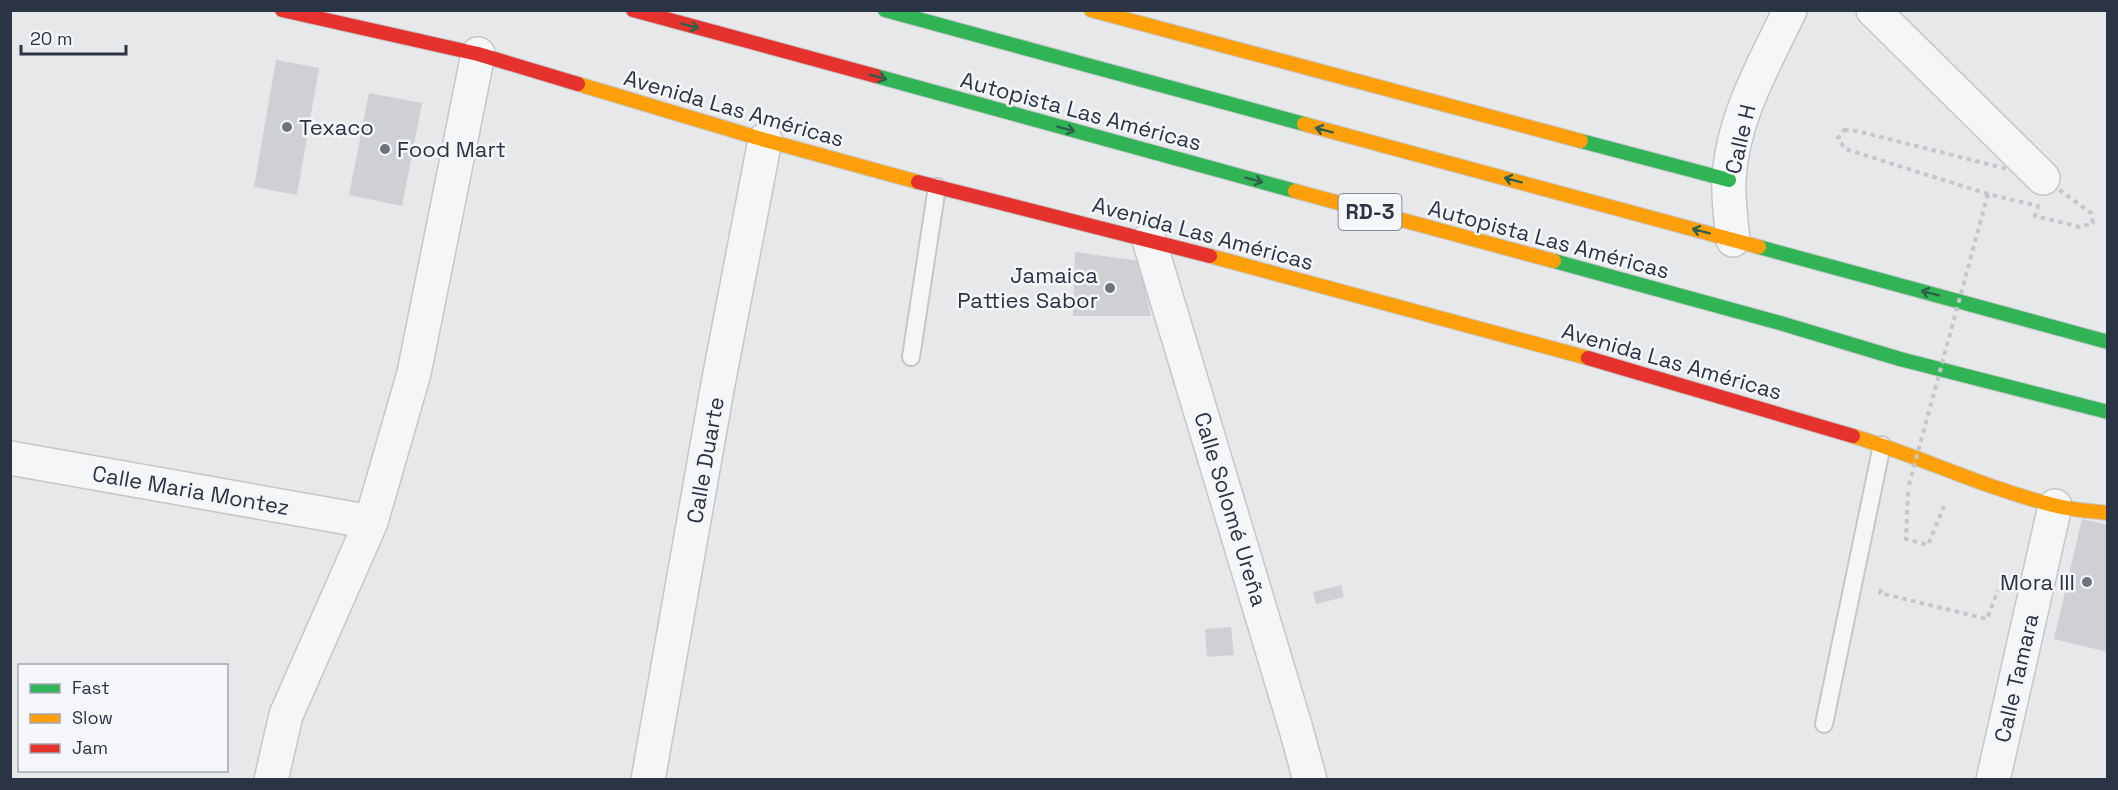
<svg xmlns="http://www.w3.org/2000/svg" width="2118" height="790" font-family="'Space Grotesk',sans-serif">
  <style>
    .building { fill: #ced0d3 }
    .lines { fill: none; stroke-linecap: round; stroke-linejoin: round }
    .lane-casing { stroke: #c4c6c8; stroke-width: 20 }
    .street-casing { stroke: #c4c6c8; stroke-width: 36 }
    .fast-casing { stroke: #c4c6c8; stroke-width: 16 }
    .slow-casing { stroke: #c4c6c8; stroke-width: 16 }
    .jam-casing { stroke: #c4c6c8; stroke-width: 16 }
    .path { stroke: #c5c6ca; stroke-width: 4; stroke-dasharray: 4.5 4.5; stroke-linecap: butt }
    .lane { stroke: #f5f6f7; stroke-width: 16 }
    .street { stroke: #f5f6f7; stroke-width: 33 }
    .fast { stroke: #30b455; stroke-width: 14 }
    .slow { stroke: #ff9f0a; stroke-width: 14 }
    .jam { stroke: #e5322d; stroke-width: 14 }
    .path-bridge { stroke: #c5c6ca; stroke-width: 4; stroke-dasharray: 4.5 4.5; stroke-linecap: butt }
    .oneway { stroke: #2d614b }
    .poi-dot { fill: #6c737f; stroke: #f4f6f9; stroke-width: 2 }
    .labels { text-anchor: middle; stroke-width: 5; stroke-linejoin: round; paint-order: stroke }
    .shield { fill: #f4f6f9; stroke: #676e7b; stroke-width: 1.5 }
    .shield-label { font-size: 21px; font-weight: bold; fill: #2b3445 }
    .street-label { font-size: 22px; fill: #2b3445; stroke: #f4f6f9 }
    .poi-label { font-size: 22px; fill: #2b3445; stroke: #f4f6f9; text-anchor: start }
  </style>
  <rect width="100%" height="100%" fill="#e6e8ea"/>
  <path class="building" d="M276 60 319 68 297 195 254 187Z
    M369 93 422 103 402 206 349 195Z
    M1075 252 1139 261 1151 316H1073Z
    M2082 519 2108 525V652L2054 639Z
    M1341 585 1344 597 1316 604 1313 592Z
    M1231 627 1234 655 1207 657 1205 629Z"/>
  <g class="lines">
    <g class="lane-casing">
      <path id="lane" d="M911 357 937 187
        M1824 724 1882 445"/>
    </g>
    <g class="street-casing">
      <path id="street" d="M1873 10 2043 178
        M1149 240 1296 729 1310 780
        M1733 240C1731 220 1728 199 1729 180 1732 118 1764 65 1790 10
        M10 458 371 522
        M271 780 286 715 371 522 414 373 478 54
        M648 780 718 384 765 140
        M1993 780 2055 506"/>
    </g>
    <g class="fast-casing">
      <path id="fast" d="M885 10 1304 124
        M876 76 1295 191
        M1581 141 1729 180
        M1759 247 2108 342
        M1554 261 1780 323 1900 359 2108 412"/>
    </g>
    <g class="slow-casing">
      <path id="slow" d="M1091 10 1581 141
        M578 84 765 140 918 182
        M1304 124 1759 247
        M1295 191 1554 261
        M1210 256 1588 358
        M1853 436C1921 457 1985 488 2053 505 2071 510 2090 511 2108 513"/>
    </g>
    <g class="jam-casing">
      <path id="jam" d="M282 10 478 54 578 84
        M633 10 876 76
        M918 182 1210 256
        M1588 358 1853 436"/>
    </g>
    <path class="path" d="M1844 130 1857 131 2043 178 2091 213 2093 223 2080 227 2035 216 2038 206 1988 194 1845 149 1838 138Z
      M1908 492 1906 539 1928 545 1944 506
      M1881 589 1880 593 1987 619 1998 590"/>
    <use href="#lane" class="lane"/>
    <use href="#street" class="street"/>
    <use href="#fast" class="fast"/>
    <use href="#slow" class="slow"/>
    <use href="#jam" class="jam"/>
    <path class="path-bridge" d="M1909 485 1988 194"/>
  </g>
  <defs><path id="oneway-shaft" d="M-6 0H5M1.5-3L5.5 0L1.5 3" fill="none" stroke-width="1.6" stroke-linecap="round" stroke-linejoin="round" transform="scale(1.5)"/></defs>
  <g class="oneway">
    <use href="#oneway-shaft" transform="translate(690 26) rotate(15)"/>
    <use href="#oneway-shaft" transform="translate(878 77) rotate(15)"/>
    <use href="#oneway-shaft" transform="translate(1066 129) rotate(15)"/>
    <use href="#oneway-shaft" transform="translate(1324 130) rotate(-165)"/>
    <use href="#oneway-shaft" transform="translate(1254 180) rotate(15)"/>
    <use href="#oneway-shaft" transform="translate(1513 180) rotate(-165)"/>
    <use href="#oneway-shaft" transform="translate(1701 231) rotate(-165)"/>
    <use href="#oneway-shaft" transform="translate(1930 293) rotate(-165)"/>
  </g>
  <g class="poi-dot">
    <circle cx="287" cy="127" r="6"/>
    <circle cx="385" cy="149" r="6"/>
    <circle cx="1110" cy="288" r="6"/>
    <circle cx="2087" cy="582" r="6"/>
  </g>
  <g class="labels">
    <rect class="shield" x="1338.5" y="194" width="63" height="36" rx="4.5"/>
    <g class="shield-label">
      <text x="1370" y="219">RD-3</text>
    </g>
    <g class="street-label">
      <text transform="translate(734 108) rotate(16)" y="8">Avenida Las Américas</text>
      <text transform="translate(1081 111) rotate(15)" y="8">Autopista Las Américas</text>
      <text transform="translate(1740 139) rotate(-77)" y="8">Calle H</text>
      <text transform="translate(1203 233) rotate(15)" y="8">Avenida Las Américas</text>
      <text transform="translate(1549 239) rotate(15)" y="8">Autopista Las Américas</text>
      <text transform="translate(1672 361) rotate(16)" y="8">Avenida Las Américas</text>
      <text transform="translate(705 460) rotate(-80)" y="8">Calle Duarte</text>
      <text transform="translate(191 490) rotate(10)" y="8">Calle Maria Montez</text>
      <text transform="translate(1231 509) rotate(73)" y="8">Calle Solomé Ureña</text>
      <text transform="translate(2016 678) rotate(-77)" y="8">Calle Tamara</text>
    </g>
    <g class="poi-label">
      <text x="299" y="135">Texaco</text>
      <text x="397" y="157">Food Mart</text>
      <text x="1098" y="283" text-anchor="end">Jamaica<tspan x="1098" dy="25">Patties Sabor</tspan></text>
      <text x="2075" y="590" text-anchor="end">Mora III</text>
    </g>
  </g>
  <rect width="2118" height="790" fill="none" stroke="#2b3445" stroke-width="24"/>
  <rect x="18" y="664" width="210" height="108" fill="#f4f6f9" stroke="#a4a8b1" stroke-width="1.5"/>
  <rect x="30" y="684" width="30" height="9" fill="#30b455" stroke="#a4a8b1" stroke-width="1.5"/>
  <text x="72" y="694" font-size="18" fill="#2b3445">Fast</text>
  <rect x="30" y="714" width="30" height="9" fill="#ff9f0a" stroke="#a4a8b1" stroke-width="1.5"/>
  <text x="72" y="724" font-size="18" fill="#2b3445">Slow</text>
  <rect x="30" y="744" width="30" height="9" fill="#e5322d" stroke="#a4a8b1" stroke-width="1.5"/>
  <text x="72" y="754" font-size="18" fill="#2b3445">Jam</text>
  <path d="M21 45v9h105v-9" fill="none" stroke="#2b3445" stroke-width="3"/>
  <text x="30" y="45" font-size="18" fill="#2b3445" stroke="#f4f6f9" stroke-width="4.5" paint-order="stroke">20 m</text>
</svg>
